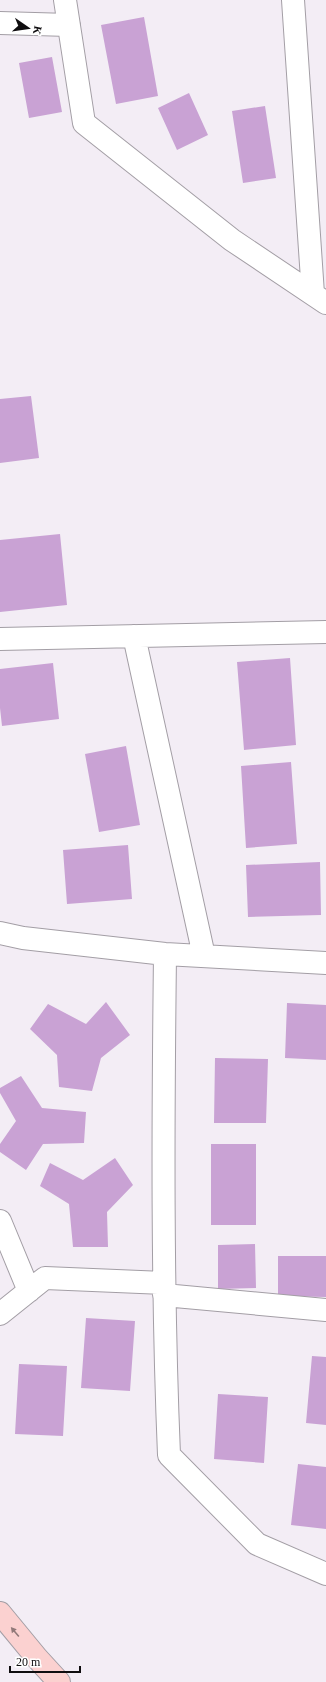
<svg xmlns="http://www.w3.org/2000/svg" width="326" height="1682" font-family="Georgia,serif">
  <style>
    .building { fill: #c9a2d4 }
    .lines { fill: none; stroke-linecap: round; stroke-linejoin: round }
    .street-casing { stroke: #a39ea5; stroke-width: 24 }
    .secondary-casing { stroke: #a39ea5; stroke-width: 24 }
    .street { stroke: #fff; stroke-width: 22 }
    .secondary { stroke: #fbd1d0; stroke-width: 22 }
    .oneway { fill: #917979 }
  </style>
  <rect width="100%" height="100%" fill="#f3edf5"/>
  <path class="building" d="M144 17 158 96 116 104 101 25Z
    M52 57 62 112 29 118 19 63Z
    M189 93 208 135 177 150 158 108Z
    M265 106 276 178 243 183 232 111Z
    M31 396 39 458 0 463V399Z
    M60 534 67 605 0 612V540Z
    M290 658 296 745 244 750 237 662Z
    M53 663 59 719 2 726 0 708V669Z
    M126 746 140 825 99 832 85 754Z
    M291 762 297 844 246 848 241 766Z
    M128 845 132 899 67 904 63 850Z
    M320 862 321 915 248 917 246 865Z
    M106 1002 130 1035 101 1058 92 1091 59 1087 57 1055 30 1029 48 1004 86 1024Z
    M287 1003 326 1005V1060L285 1058Z
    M215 1058 268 1059 266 1123H214Z
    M21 1076 42 1108 86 1112 84 1143 43 1144 26 1170 0 1152V1144L16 1121 0 1093V1088Z
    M211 1144H256V1225H211Z
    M115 1158 133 1185 107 1212 108 1247H73L69 1204 40 1186 50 1163 83 1180Z
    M255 1244 256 1288 218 1289V1245Z
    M278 1256H326V1297L278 1296Z
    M86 1318 135 1321 130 1391 81 1388Z
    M312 1356 326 1357V1425L306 1423Z
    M19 1364 67 1366 63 1436 15 1434Z
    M218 1394 268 1397 264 1463 214 1459Z
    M298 1464 326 1467V1529L291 1525Z"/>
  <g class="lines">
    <g class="street-casing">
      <path id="street" d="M65 0 84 123 232 240 326 303
        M293 0 313 294
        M0 23 69 25
        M134 636 204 956
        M0 639 326 632
        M0 933 23 938 165 954 326 963
        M165 954C163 1121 162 1288 169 1455L257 1544 326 1574
        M0 1221 29 1291
        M164 1295 326 1310
        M0 1314 45 1278 164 1283"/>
    </g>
    <g class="secondary-casing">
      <path id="secondary" d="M0 1613 37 1658 59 1682"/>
    </g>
    <use href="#street" class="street"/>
    <use href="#secondary" class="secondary"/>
  </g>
  <defs><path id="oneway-solid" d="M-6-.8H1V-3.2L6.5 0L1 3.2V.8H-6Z"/></defs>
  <use class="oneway" href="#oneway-solid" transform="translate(15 1632) rotate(-130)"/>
  <g transform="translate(28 28) rotate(103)" stroke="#ffffff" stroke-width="3" paint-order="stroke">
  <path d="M0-3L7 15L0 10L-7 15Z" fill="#0f0d0f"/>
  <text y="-6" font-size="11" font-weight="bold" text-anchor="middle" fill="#0f0d0f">K</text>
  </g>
  <path d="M10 1666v6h70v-6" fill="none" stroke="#0f0d0f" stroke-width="2"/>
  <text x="16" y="1666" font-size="12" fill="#0f0d0f" stroke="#ffffff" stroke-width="3" paint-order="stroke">20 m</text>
</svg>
